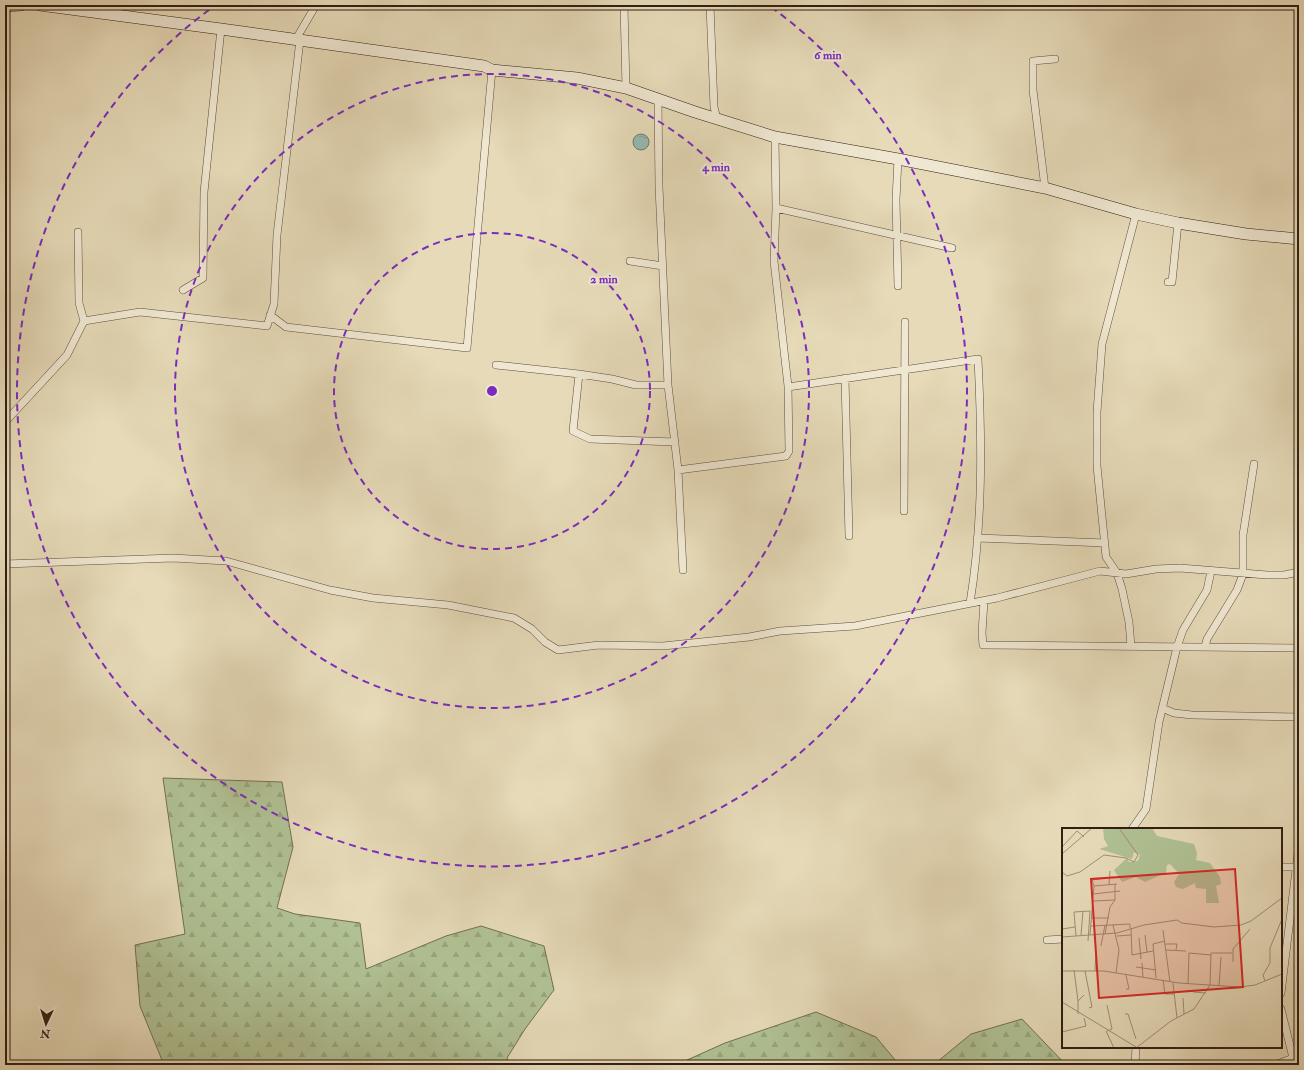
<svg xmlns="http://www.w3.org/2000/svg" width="1304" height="1070" font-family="'IM FELL Double Pica',serif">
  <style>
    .forest { fill: url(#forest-firs); stroke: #717053 }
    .water { fill: url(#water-ripples); stroke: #6e7c72 }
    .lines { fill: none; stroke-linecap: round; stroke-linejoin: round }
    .minor-casing { stroke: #5f4d3c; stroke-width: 8 }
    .secondary-casing { stroke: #321e13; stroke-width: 12 }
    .minor { stroke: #efe7d1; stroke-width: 7 }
    .secondary { stroke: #efe7d1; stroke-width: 11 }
    .ring { fill: none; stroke: #7b2cbf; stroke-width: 2; stroke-dasharray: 7 5 }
    .inset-road { fill: none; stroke: #9e8f76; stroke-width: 1 }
    .view { fill: #d62828; fill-opacity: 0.15; stroke: #d62828; stroke-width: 2 }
    .inset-edge { fill: none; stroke: #321e13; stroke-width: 2 }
    .centre { fill: #7b2cbf; stroke: #efe7d1; stroke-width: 2 }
    .ring-label { font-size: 12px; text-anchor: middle; font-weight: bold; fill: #7b2cbf; stroke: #efe7d1; stroke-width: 4; stroke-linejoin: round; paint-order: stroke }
  </style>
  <defs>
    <pattern id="forest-firs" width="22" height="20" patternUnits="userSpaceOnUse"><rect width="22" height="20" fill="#b0c193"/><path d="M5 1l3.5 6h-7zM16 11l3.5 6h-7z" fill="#98a57e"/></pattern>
    <pattern id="water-ripples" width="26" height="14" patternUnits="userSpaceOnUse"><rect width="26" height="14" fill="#96bab2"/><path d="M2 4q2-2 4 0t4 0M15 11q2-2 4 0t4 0" fill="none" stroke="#829f98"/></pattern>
  </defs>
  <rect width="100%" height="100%" fill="#e6dab8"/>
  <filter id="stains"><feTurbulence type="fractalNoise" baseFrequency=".005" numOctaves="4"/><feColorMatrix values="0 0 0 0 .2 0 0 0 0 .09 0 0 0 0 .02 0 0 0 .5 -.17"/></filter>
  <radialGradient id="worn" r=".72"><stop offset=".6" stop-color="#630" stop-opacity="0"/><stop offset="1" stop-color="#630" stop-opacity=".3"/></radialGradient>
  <path class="forest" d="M163 778 282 782 293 847 277 908 295 914 360 923 366 969 446 936 481 926 544 946 554 990 525 1029 507 1058 509 1065H164L140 1006 135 945 185 934Z
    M816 1012 876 1037 896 1061 937 1062 971 1034 1022 1019 1066 1065H676L725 1043Z"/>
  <path class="water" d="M633 142a8 8 0 1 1 16 0a8 8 0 1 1-16 0Z"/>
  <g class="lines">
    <g class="minor-casing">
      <path id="minor" d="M624 5 626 88
        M710 5 714 107 717 119
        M296 39 316 5
        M658 99 659 187 668 385 678 470 683 570
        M1045 188 1033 90V61L1055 59
        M776 208 952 248
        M630 261 663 266
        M1168 282H1172L1178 223
        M898 286 896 200 898 159
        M183 290 203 278 204 192 221 29
        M270 315 286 327 467 348 492 70
        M84 321 140 312 267 326 274 304 277 235 300 40
        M496 365 579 374 612 379 636 385H668
        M579 374 573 431 590 439 675 442
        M845 378 849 536
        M788 387 978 359C982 440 983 523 970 603
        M5 422 67 355 84 321 79 303 78 232
        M678 470 786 456 789 451 788 386 774 261 776 208 775 137
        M904 511 905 322
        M977 538 1105 543
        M5 564 173 558 226 561 330 590 373 598 448 605 514 618 532 629 545 642 558 650 599 645 663 646 749 637 780 631 855 626 997 598 1100 571 1126 574 1156 569 1180 568 1267 575H1284L1299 572
        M984 601 982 633 983 645 1299 648
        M1131 646 1129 622 1122 589 1117 573 1106 557 1097 466V412L1102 344 1136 214
        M1205 647 1207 639 1237 590 1243 574V535L1254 464
        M1162 708 1174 713 1192 715 1299 717
        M1132 829 1146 809 1159 722 1177 647 1183 630 1207 590 1211 571
        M1281 867H1297
        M1047 940 1063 939
        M1281 993 1299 845
        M1135 1065 1136 1047
        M1275 1065 1293 1058 1281 1009"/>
    </g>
    <g class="secondary-casing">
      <path id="secondary" d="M40 5 221 29 484 66 492 70 577 78 626 88 695 112 775 137 898 159 1045 188 1136 214 1178 223 1246 234 1299 239
        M5 6 21 5"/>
    </g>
    <use href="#minor" class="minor"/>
    <use href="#secondary" class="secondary"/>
  </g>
  <g class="ring">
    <circle cx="492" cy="391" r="158"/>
    <circle cx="492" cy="391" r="317"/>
    <path d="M771 7A475 475 0 1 1 213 7"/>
  </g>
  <g transform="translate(1062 828)">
    <rect width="220" height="220" fill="#e6dab8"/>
    <path d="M41 0H90L95 8 132 16 135 25 134 32 148 35 158 49 159 56 154 58 157 75H144V61L134 60 133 55 121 61 114 59 112 54 117 46 108 36 105 37 104 45 83 54 74 49 60 54 52 42 65 30 67 34 76 33 78 27 72 24 70 31 37 21 46 18 42 11Z" fill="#b0c193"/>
    <path class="inset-road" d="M0 19 15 3 22 9M0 26 30 0M0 44 5 48 18 44 42 27 64 30 72 34 76 27 57 0M47 57 48 43M32 58 55 56M31 66 58 63M31 73 53 72M29 90H47M51 97 57 122 54 145M29 98 68 96V100M69 100 70 127 91 123M0 101 13 99M101 102 108 154M43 106 48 79 53 72V56M19 107 21 83M28 107 32 58 30 52 51 49M83 107 85 124M14 108 12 84 28 83 26 113M55 108 69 107M0 109 55 105 82 97 115 92 120 95 152 99 179 97 189 93 220 70M77 110 79 131M103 116H115L114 122M39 118 43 97M104 122 124 123M171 134V121L188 101M80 135 81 149M74 139 94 142M12 142 16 173M0 143H42L117 155 178 159 193 157 220 146M23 143 30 179 27 180M33 143 34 125M94 150 91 116 103 113M101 152 103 166H112M203 153 201 147 208 135V120L220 91M111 155 115 190M126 156 127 125 149 127M148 157 149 125H170M157 158 159 129M64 161H67L64 147M131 164 144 165M121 170 122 186M0 174 74 219M45 177 50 201 45 203M16 186V173L22 167M63 186H66L74 211M44 203 52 220M0 204 24 198 22 190M74 220 109 193 132 181 148 157"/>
    <path class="view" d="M173 41 181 159 37 170 29 51Z"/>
    <rect width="220" height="220" class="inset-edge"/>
  </g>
  <circle cx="492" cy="391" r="6" class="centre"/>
  <g class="ring-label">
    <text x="828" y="59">6 min</text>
    <text x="716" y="171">4 min</text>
    <text x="604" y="283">2 min</text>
  </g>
  <rect width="1304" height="1070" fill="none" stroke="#e6dab8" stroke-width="20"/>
  <rect x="6" y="6" width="1292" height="1058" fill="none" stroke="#321e13" stroke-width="2"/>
  <rect x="10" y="10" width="1284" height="1050" fill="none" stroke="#321e13"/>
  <g transform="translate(46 1024) rotate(184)" stroke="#efe7d1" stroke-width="3" paint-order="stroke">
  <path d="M0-3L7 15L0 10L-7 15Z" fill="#321e13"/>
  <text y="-6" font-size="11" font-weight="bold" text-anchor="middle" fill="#321e13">N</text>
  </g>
  <rect width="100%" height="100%" filter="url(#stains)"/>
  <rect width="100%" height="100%" fill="url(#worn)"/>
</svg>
